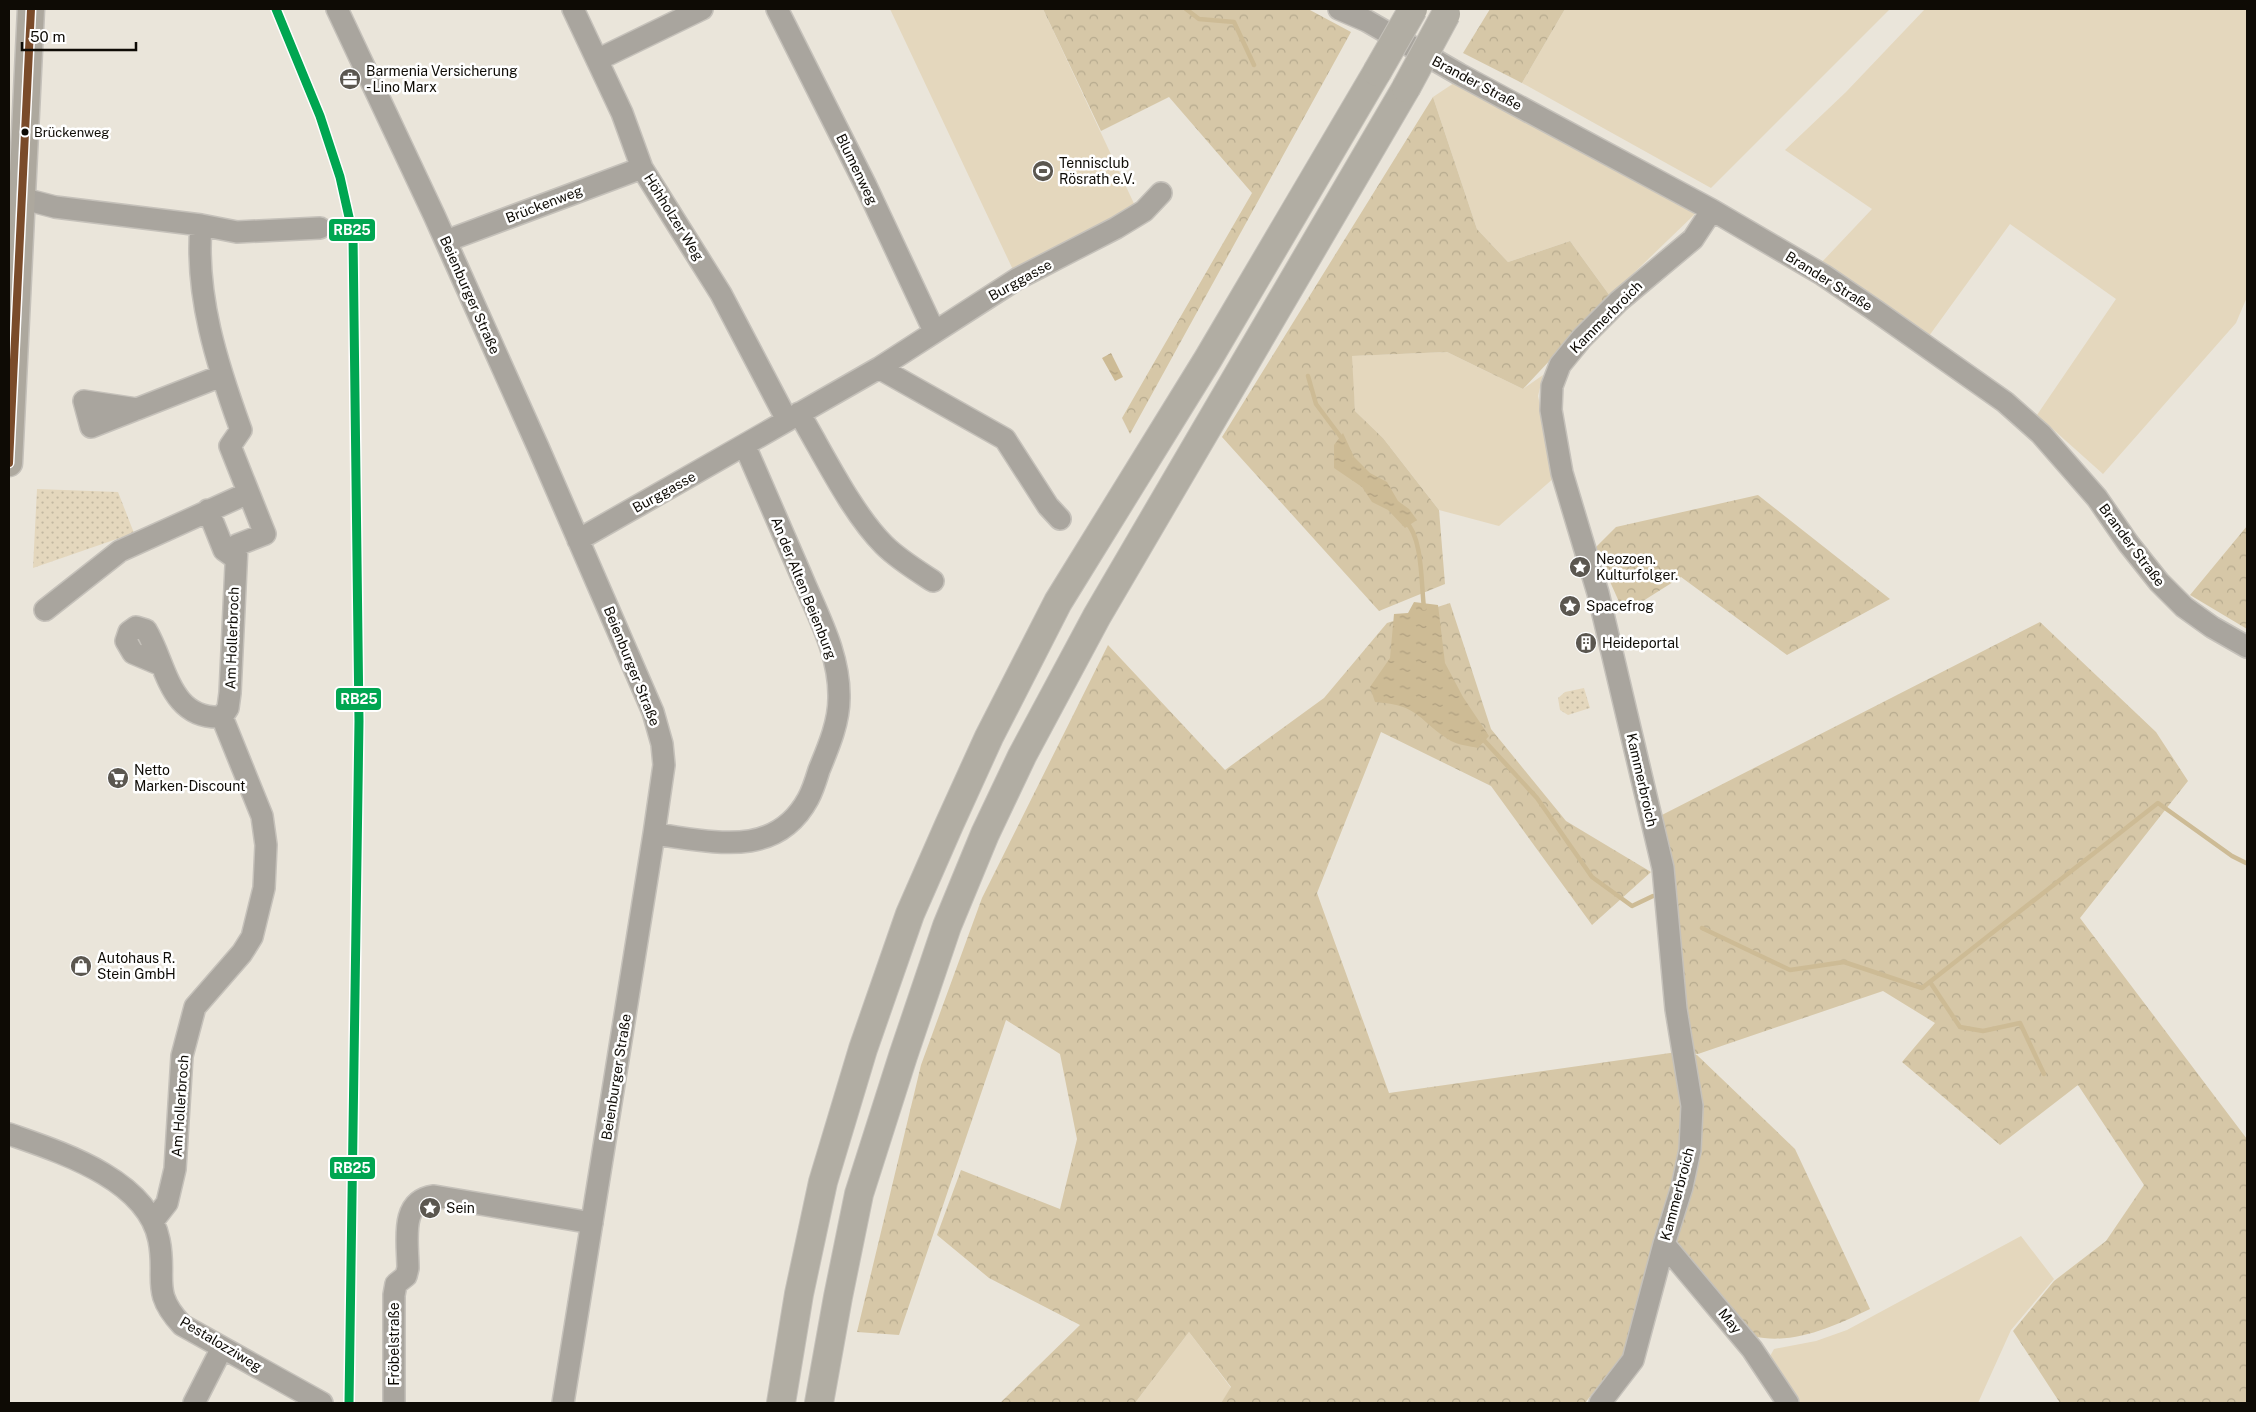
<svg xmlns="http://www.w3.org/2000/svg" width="2256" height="1412" font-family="'Public Sans',sans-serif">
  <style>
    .green { fill: #e4d7bd }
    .forest { fill: url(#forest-crowns) }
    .park { fill: url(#park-dots) }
    .water { fill: url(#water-ripples) }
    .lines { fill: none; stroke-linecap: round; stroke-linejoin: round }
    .stream { stroke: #cdbb95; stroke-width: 4.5 }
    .minor-casing { stroke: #c5c1ba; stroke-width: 24 }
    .major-casing { stroke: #c5c1ba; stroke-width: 29 }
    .highway-casing { stroke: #c5c1ba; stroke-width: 30 }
    .minor { stroke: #a9a59e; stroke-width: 21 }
    .major { stroke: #ada89e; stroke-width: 26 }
    .highway { stroke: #b1ada3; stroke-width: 28 }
    .highway-bridge-casing { stroke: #c5c1ba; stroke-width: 30; stroke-linecap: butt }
    .highway-bridge { stroke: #b1ada3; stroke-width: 28 }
    .bus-1-casing { stroke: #fff; stroke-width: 11 }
    .bus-1 { stroke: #7a4b2a; stroke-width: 8 }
    .rail-1-casing { stroke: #fff; stroke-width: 12 }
    .rail-1 { stroke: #00a651; stroke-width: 9 }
    .bus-dot { fill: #0e0b05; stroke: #fff; stroke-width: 2 }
    .labels { text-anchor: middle; stroke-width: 5; stroke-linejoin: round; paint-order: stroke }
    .bus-label { font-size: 13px; fill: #0e0b05; stroke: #fff; text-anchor: start }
    .poi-label { font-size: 14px; fill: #0e0b05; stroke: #fff; text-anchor: start }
    .street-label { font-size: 14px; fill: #0e0b05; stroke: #fff }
    .line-badge { stroke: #fff; stroke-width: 2 }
    .badge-label { font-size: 14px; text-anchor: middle; font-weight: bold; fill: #fff }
  </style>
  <defs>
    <pattern id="forest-crowns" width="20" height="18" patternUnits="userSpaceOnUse" patternTransform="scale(1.25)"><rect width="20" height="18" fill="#d6c7a7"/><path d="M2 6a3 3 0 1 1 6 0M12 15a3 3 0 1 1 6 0" fill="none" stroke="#b6aa8e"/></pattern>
    <pattern id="park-dots" width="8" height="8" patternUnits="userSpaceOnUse" patternTransform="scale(1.25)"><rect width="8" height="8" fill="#e4d7bd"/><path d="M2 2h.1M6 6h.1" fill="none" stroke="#c2b7a1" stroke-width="1.8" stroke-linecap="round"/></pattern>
    <pattern id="water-ripples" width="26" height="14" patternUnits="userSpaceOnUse" patternTransform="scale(1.25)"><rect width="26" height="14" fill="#cdbb95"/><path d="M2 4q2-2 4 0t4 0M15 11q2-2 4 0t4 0" fill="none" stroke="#af9f7f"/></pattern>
  </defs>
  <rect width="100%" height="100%" fill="#eae5da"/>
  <path class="green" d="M890 9H1043L1137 210 1015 274Z
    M1565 9H1890L1711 188 1522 83Z
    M1925 9H2247V297L2236 323 2103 474 2037 415 2116 299 2010 224 1929 336 1821 263 1872 209 1785 150 1846 92Z
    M1457 81 1696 213 1610 296 1570 241 1508 262 1477 229 1433 97Z
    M1447 352 1523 389 1543 375 1538 396 1555 477 1499 526 1439 510 1383 438 1355 411 1351 356Z
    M2021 1236 2054 1279 2011 1330 1978 1403H1797L1769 1358 1774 1349 1816 1341 1847 1330Z
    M1189 1332 1231 1388 1221 1403H1135Z"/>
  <path class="forest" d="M1043 9H1308L1351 32 1130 434 1122 418 1252 193 1169 97 1101 131Z
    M1490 9H1565L1522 83 1463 53Z
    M1433 97 1477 229 1508 262 1570 241 1610 296 1523 389 1447 352 1352 356 1355 411 1383 438 1439 510 1445 584 1379 611 1222 437Z
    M1758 495 1890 599 1787 655 1681 577 1624 613 1595 548 1616 527Z
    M2247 526V629L2190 595Z
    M1450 603 1491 729 1566 821 1651 872 1592 925 1491 786 1381 732 1317 893 1389 1093 1677 1052 1658 817 2040 622 2156 732 2188 781 2080 918 2247 1139V1403H2060L2013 1331 2054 1281 2106 1241 2144 1185 2078 1085 2000 1145 1902 1062 1935 1023 1883 991 1698 1054 1689 1053 1697 1055 1795 1149 1870 1309C1835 1326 1792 1346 1753 1336L1655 1245 1625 1352 1585 1403H1221L1231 1387 1189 1332 1135 1403H1000L1080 1325 989 1278 937 1235 961 1170 1060 1209 1077 1139 1060 1054 1006 1020 899 1335 857 1332 921 1065 982 898 1108 645 1225 770 1324 698 1387 623Z"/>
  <path class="park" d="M37 489 118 492 134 533 33 568Z
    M1584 688 1590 708 1568 715 1560 710 1558 698 1565 692Z"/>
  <path class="water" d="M1111 353 1123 377 1115 381 1102 358Z
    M1343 433 1354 457 1370 473 1387 482 1398 501 1409 509 1417 520 1405 528 1388 510 1372 502 1362 487 1334 468V445Z
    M1414 602 1438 605 1445 663 1463 697 1489 736 1478 748C1470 746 1458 745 1451 741 1418 721 1421 705 1375 702L1370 687 1390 658 1394 614 1408 613Z"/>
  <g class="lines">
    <path class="stream" d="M1186 9 1199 19 1234 22 1254 65
      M1308 376 1316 404 1343 440
      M1406 522C1423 538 1421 585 1424 608
      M1481 737 1537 798 1592 877 1632 906 1653 896
      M1702 928 1790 970 1844 962 1922 988 2158 803 2232 856 2246 863
      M1930 982 1960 1027 1983 1031 2020 1023 2044 1074"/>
    <g class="minor-casing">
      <path id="minor" d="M337 9 434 215 538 447 653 712 662 744 664 765 654 834 563 1403
        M573 9 622 113 642 168 721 294 787 420
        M777 9 866 186 934 331
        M1339 9 1367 21 1459 74 1712 210 1823 275 1876 311 2005 402 2041 434 2097 498 2128 543 2159 582 2184 607 2212 627 2247 647
        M597 60 702 9
        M9 195 55 207 201 225 237 232 320 228
        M446 241 642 168
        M879 368 1005 439 1048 506 1060 519
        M137 409 84 401 91 427 221 376
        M799 413C823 453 851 512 884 545 898 559 916 570 933 581
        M208 510 224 550 235 558
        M578 540 879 368 1017 279 1116 228 1144 211 1161 193
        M45 610 120 551 248 493
        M159 664 133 653 126 641 129 632 136 627 146 630C167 665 169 720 222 717
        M654 834C711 841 775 860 808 799 813 790 816 780 819 770 828 748 839 723 839 698 840 654 817 614 801 575 782 532 764 489 745 446
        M9 1134C60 1152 147 1179 159 1240 167 1279 150 1291 182 1325L322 1403
        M153 1221 167 1203 175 1169 182 1056 195 1007 242 953 252 937 264 888 266 845 262 816 222 717 228 708 230 693 237 545 265 534 230 446 241 430C217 364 195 296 201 225
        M1664 1244 1752 1349 1788 1403
        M194 1403 222 1348
        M394 1403V1295L396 1284 406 1276 408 1268C408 1241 399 1201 434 1196L592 1223
        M1600 1403 1633 1360 1664 1244 1682 1187 1690 1150 1692 1106 1676 1009 1663 868 1598 593 1562 473 1551 410 1552 386 1560 365 1582 338 1619 301 1693 239 1712 210"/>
    </g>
    <g class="major-casing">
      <path id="major" d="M9 463 31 9"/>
    </g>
    <g class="highway-casing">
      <path id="highway" d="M781 1403 799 1294 823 1182 863 1049 910 914 949 825 989 737 1058 602 1208 359 1377 72
        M819 1403 838 1297 859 1194 903 1056 947 926 985 834 1022 756 1097 616 1406 88"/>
    </g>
    <use href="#minor" class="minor"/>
    <use href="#major" class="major"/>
    <use href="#highway" class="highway"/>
    <g class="highway-bridge-casing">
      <path id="highway-bridge" d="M1377 72 1413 9
        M1406 88 1446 14"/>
    </g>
    <use href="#highway-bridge" class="highway-bridge"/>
    <g class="bus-1-casing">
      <path id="bus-1" d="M9 463 31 9"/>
    </g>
    <use href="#bus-1" class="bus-1"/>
    <g class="rail-1-casing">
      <path id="rail-1" d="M276 9 320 116 340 177 353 235 359 721 349 1403"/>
    </g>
    <use href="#rail-1" class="rail-1"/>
  </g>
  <defs>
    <g id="office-disc" transform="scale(1.125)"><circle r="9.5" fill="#5b5750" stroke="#fff"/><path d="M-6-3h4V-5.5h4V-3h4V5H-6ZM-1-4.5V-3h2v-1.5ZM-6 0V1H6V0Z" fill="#fff"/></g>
    <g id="stadium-disc" transform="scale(1.125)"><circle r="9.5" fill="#5b5750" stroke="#fff"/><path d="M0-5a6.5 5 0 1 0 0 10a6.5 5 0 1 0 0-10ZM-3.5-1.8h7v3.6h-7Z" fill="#fff"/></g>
    <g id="sight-disc" transform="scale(1.125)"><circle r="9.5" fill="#5b5750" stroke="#fff"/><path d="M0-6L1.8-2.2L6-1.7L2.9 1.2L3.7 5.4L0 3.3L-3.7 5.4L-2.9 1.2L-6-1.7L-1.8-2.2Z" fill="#fff"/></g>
    <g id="building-disc" transform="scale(1.125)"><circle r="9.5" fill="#5b5750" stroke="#fff"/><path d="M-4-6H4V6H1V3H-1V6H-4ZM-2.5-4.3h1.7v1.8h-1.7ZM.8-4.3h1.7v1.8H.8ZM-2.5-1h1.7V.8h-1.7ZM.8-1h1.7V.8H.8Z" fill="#fff"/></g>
    <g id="supermarket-disc" transform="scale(1.125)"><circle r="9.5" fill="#5b5750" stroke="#fff"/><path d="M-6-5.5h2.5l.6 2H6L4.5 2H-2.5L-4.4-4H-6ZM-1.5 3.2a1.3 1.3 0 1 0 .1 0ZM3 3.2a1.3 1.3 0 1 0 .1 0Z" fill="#fff"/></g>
    <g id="shop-disc" transform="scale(1.125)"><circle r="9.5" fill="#5b5750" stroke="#fff"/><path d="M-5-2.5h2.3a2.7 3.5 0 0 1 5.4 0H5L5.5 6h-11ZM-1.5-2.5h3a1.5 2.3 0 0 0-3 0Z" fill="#fff"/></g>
  </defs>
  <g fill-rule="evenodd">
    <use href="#office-disc" x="350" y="79"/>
    <use href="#stadium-disc" x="1043" y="171"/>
    <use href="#sight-disc" x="1580" y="567"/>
    <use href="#sight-disc" x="1570" y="606"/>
    <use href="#building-disc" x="1586" y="643"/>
    <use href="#supermarket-disc" x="118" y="778"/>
    <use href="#shop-disc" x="81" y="966"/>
    <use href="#sight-disc" x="430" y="1208"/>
  </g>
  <circle class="bus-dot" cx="25" cy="132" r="4.5"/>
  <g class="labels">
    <g class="bus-label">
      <text x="34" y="137">Brückenweg</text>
    </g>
    <g class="poi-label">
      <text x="366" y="76">Barmenia Versicherung<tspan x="366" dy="16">- Lino Marx</tspan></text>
      <text x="1059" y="168">Tennisclub<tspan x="1059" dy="16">Rösrath e.V.</tspan></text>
      <text x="1596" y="564">Neozoen.<tspan x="1596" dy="16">Kulturfolger.</tspan></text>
      <text x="1586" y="611">Spacefrog</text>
      <text x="1602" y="648">Heideportal</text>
      <text x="134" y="775">Netto<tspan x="134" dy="16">Marken-Discount</tspan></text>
      <text x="97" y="963">Autohaus R.<tspan x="97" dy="16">Stein GmbH</tspan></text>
      <text x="446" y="1213">Sein</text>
    </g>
    <g class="street-label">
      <text transform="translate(1477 83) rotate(28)" y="5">Brander Straße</text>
      <text transform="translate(857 169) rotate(64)" y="5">Blumenweg</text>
      <text transform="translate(544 204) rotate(-21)" y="5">Brückenweg</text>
      <text transform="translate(674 217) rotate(58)" y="5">Höhholzer Weg</text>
      <text transform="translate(1020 280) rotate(-29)" y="5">Burggasse</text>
      <text transform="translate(1829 281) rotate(32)" y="5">Brander Straße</text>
      <text transform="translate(470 295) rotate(66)" y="5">Beienburger Straße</text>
      <text transform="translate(1606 317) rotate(-45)" y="5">Kammerbroich</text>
      <text transform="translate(664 492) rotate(-29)" y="5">Burggasse</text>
      <text transform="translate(2132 545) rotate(53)" y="5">Brander Straße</text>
      <text transform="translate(804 588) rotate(68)" y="5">An der Alten Beienburg</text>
      <text transform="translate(232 638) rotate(-88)" y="5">Am Hollerbroch</text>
      <text transform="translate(632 666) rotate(68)" y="5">Beienburger Straße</text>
      <text transform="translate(1642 780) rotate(77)" y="5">Kammerbroich</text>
      <text transform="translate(616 1077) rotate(-81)" y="5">Beienburger Straße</text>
      <text transform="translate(180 1106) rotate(-86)" y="5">Am Hollerbroch</text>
      <text transform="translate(1677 1194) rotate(-75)" y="5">Kammerbroich</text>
      <text transform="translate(1730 1321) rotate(51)" y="5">May</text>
      <text transform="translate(221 1344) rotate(31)" y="5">Pestalozziweg</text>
      <text transform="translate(394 1344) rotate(-90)" y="5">Fröbelstraße</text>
    </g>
  </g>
  <g class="line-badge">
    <rect x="328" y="218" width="48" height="24" rx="5" fill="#00a651"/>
    <rect x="335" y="687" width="47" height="24" rx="5" fill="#00a651"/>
    <rect x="329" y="1156" width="47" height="24" rx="5" fill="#00a651"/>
  </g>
  <g class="badge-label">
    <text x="352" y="235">RB25</text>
    <text x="359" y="704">RB25</text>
    <text x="352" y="1173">RB25</text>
  </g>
  <rect width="2256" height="1412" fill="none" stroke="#0e0b05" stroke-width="20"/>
  <path d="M22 42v8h114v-8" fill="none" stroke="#0e0b05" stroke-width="2.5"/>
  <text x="30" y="42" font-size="15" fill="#0e0b05" stroke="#ffffff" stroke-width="4" paint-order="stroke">50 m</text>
</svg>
